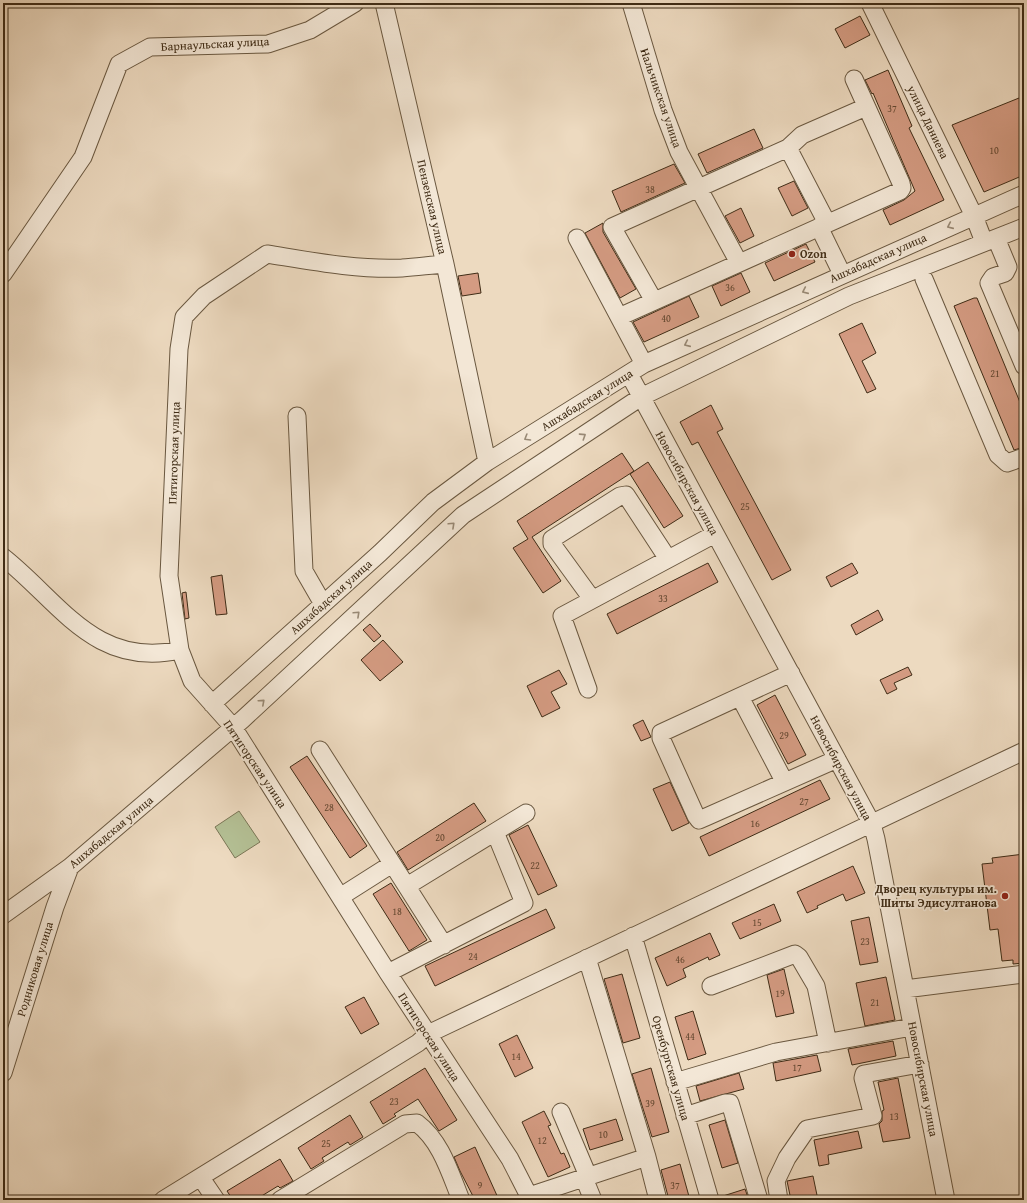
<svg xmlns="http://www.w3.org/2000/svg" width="1027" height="1203" font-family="'Gentium Book Plus',serif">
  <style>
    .green { fill: #b4c095; stroke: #7a7656 }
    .building { fill: #d49b82; stroke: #3f2c16 }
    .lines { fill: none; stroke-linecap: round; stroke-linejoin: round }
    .minor-casing { stroke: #6a5840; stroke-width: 19 }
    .minor { stroke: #f3e7d6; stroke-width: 17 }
    .oneway { stroke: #998a76 }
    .poi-dot { fill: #8f2418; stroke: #f3e7d6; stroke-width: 1.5 }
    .labels { text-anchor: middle; stroke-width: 3.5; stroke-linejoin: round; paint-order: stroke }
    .number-label { font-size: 10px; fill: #644831 }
    .street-label { font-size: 12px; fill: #3f2c16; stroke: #f3e7d6 }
    .poi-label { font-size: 12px; font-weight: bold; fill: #3f2c16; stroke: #f3e7d6; text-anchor: start }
  </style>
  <rect width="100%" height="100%" fill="#eddac0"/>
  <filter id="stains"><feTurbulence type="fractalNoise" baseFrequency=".005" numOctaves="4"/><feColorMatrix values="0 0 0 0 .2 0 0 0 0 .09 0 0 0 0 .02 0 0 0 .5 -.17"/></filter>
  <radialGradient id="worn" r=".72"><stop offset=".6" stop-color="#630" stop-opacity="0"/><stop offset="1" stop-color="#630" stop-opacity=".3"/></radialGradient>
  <path class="green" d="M239 811 260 842 235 858 215 827Z"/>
  <path class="building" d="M860 16 870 35 845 48 835 29Z
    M888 70 912 126 909 128 944 200 890 225 883 210 904 200 915 191 873 93 872 94 865 80Z
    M1024 96V175L984 192 952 125Z
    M754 129 763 148 707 173 698 154Z
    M674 164 685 183 621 212 612 191Z
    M794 181 808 208 792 216 778 188Z
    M741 208 754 236 740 243 725 216Z
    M603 223V232L636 289 620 298 585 233Z
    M806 244 815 262 774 281 765 263Z
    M478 273 481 293 462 296 458 276Z
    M741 273 750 292 721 306 712 286Z
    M689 296 699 317 644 342 633 322Z
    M974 298H977L1024 412V447L1014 450 954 306Z
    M862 323 876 353 862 361 876 389 867 393 839 334Z
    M711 405 723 429 717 432 791 570 772 580 698 442 692 445 680 422Z
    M622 453 634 471 532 537 561 581 543 593 513 548 528 539 517 521Z
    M648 462 683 516 664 528 630 474Z
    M708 563 718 582 617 634 607 614Z
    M852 563 858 573 831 587 826 577Z
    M222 575 227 614 216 615 211 577Z
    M186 592 189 618 185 619 182 593Z
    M878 610 883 620 856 635 851 625Z
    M370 624 381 636 374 642 363 630Z
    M383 640 403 662 380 681 361 660Z
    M908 667 912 675 894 683 897 689 887 694 880 680Z
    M559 670 567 684 551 692 560 708 542 717 527 686Z
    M775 695 806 755 788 764 757 705Z
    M643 720 651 737 641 741 633 725Z
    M307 756 367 846 350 858 290 767Z
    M820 780 830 799 709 856 700 837Z
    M670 782 689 823 672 831 653 789Z
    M474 803 486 821 408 870 397 852Z
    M528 825 557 886 538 895 509 835Z
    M1024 854V963L1013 964V960L1002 961 998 929 990 930 982 864 993 863 992 858Z
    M853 866 865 893 846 901 843 894 817 906 818 908 807 913 797 892Z
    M391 883 427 940 409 951 373 894Z
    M774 904 781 921 740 939 732 923Z
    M546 909 555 928 435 986 425 966Z
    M869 917 878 962 860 965 851 921Z
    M710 933 720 955 709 960 708 957 683 969 686 977 667 986 655 958Z
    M784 969 794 1013 776 1017 767 975Z
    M622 974 640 1038 623 1043 604 979Z
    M886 977 895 1020 865 1026 856 983Z
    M364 997 379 1024 361 1034 345 1007Z
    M693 1011 706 1054 688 1060 675 1017Z
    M517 1035 533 1068 515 1077 499 1044Z
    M893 1041 896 1056 852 1065 848 1049Z
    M817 1055 821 1071 776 1081 773 1063Z
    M425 1068 457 1120 439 1131 418 1099 394 1114 396 1116 383 1124 370 1102Z
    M651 1068 669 1132 652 1137 632 1074Z
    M739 1073 744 1089 700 1101 696 1086Z
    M898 1078 910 1138 883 1142 879 1124 882 1121V1111L884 1110 878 1082Z
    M544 1111 551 1125 548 1126 561 1154 564 1153 570 1167 548 1177 522 1122Z
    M350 1115 363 1137 350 1145 348 1142 322 1158 324 1161 311 1169 298 1148Z
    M616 1119 623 1140 590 1150 583 1129Z
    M725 1120 738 1163 722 1168 709 1125Z
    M858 1131 862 1148 828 1155 829 1164 819 1166 814 1140Z
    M475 1147 499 1200H475L460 1171 454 1157Z
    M280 1159 293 1181 280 1188 278 1186 255 1200H233L227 1191Z
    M680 1164 690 1200H669L661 1170Z
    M813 1176 818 1200H791L787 1181Z
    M745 1189 749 1200H720V1197Z"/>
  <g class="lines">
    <g class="minor-casing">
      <path id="minor" d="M384 3 445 264 487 462
        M631 3 663 110 679 152 739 263
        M870 3 974 216 984 242
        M788 148 827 223
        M819 227 842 274
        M577 238 644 364
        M996 238 1008 267 1005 273 993 277 989 283 1024 366
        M445 264C431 265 417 267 402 268 357 270 311 261 267 254L204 296 184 317 179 349 169 576 180 650 192 681 233 727 388 973 510 1159 531 1200
        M3 274 83 157 119 64 150 47 268 44 310 30 355 3
        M924 279 998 455 1007 463 1024 457
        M654 301 612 227 788 148 802 135 866 107
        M619 317 900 191 902 188 901 183 854 79
        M629 374 872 824 876 839 946 1200
        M297 416 304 571 323 604
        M3 557C60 602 95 669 180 650
        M592 599 552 544V539L620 496 626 495 668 559
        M791 673 661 733V738L696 816 699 820 706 817 837 759
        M588 689 562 616 715 534
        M740 697 784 781
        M212 704 380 553 433 502 487 462 644 364 1024 194
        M320 750 444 945
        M407 886 526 813
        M340 897 392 864
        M3 915 70 867 242 720 463 515 641 397 849 296 1024 227
        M633 936 710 1200
        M587 958 647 1157
        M388 973 524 903 495 832
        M711 986 795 954 799 957 816 986 828 1043
        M905 989 1024 974
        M3 1073 55 907 70 867
        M675 1082 776 1052 912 1027
        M561 1112 588 1176
        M685 1116 725 1103H730L759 1200
        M201 1178 216 1200
        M584 1178 593 1200
        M529 1196 647 1157 658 1200
        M163 1200 418 1043 428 1034 1024 751
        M280 1200 405 1124 417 1123C441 1141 450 1173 461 1200
        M779 1200 776 1181 787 1158 807 1129 873 1116 863 1078 864 1074 920 1064"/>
    </g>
    <use href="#minor" class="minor"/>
  </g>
  <defs><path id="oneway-chevron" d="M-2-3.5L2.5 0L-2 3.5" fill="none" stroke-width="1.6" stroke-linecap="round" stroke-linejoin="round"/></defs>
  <g class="oneway">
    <use href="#oneway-chevron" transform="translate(950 226) rotate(156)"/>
    <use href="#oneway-chevron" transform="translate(805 291) rotate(156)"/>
    <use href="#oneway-chevron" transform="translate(687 344) rotate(156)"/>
    <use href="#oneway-chevron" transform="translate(583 436) rotate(-33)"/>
    <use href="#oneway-chevron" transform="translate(527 438) rotate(149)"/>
    <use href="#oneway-chevron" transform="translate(452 525) rotate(-43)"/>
    <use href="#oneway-chevron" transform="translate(357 614) rotate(-43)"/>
    <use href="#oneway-chevron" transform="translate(262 702) rotate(-42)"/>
  </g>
  <g class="poi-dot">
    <circle cx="792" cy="254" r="4"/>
    <circle cx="1005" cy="896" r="4"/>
  </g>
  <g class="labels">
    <g class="number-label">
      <text x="892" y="112">37</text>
      <text x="994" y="154">10</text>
      <text x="650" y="193">38</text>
      <text x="730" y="291">36</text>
      <text x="666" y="322">40</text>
      <text x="995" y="377">21</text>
      <text x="745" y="510">25</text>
      <text x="663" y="602">33</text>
      <text x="784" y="739">29</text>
      <text x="804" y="805">27</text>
      <text x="329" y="811">28</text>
      <text x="755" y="827">16</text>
      <text x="440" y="841">20</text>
      <text x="535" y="869">22</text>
      <text x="397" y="915">18</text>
      <text x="757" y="926">15</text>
      <text x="865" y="945">23</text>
      <text x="473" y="960">24</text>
      <text x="680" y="963">46</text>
      <text x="780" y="997">19</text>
      <text x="875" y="1006">21</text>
      <text x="690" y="1040">44</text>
      <text x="516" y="1060">14</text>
      <text x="797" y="1071">17</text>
      <text x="394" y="1105">23</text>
      <text x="650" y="1107">39</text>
      <text x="894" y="1120">13</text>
      <text x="603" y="1138">10</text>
      <text x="542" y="1144">12</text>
      <text x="326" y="1147">25</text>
      <text x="480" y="1189">9</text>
      <text x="675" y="1189">37</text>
    </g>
    <g class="street-label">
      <text transform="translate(215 44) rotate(-3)" y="4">Барнаульская улица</text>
      <text transform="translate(661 98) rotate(71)" y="4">Нальчикская улица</text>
      <text transform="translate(928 122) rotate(64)" y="4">улица Даниева</text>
      <text transform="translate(432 207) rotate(77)" y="4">Пензенская улица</text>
      <text transform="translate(878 258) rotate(-24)" y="4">Ашхабадская улица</text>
      <text transform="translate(587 400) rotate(-32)" y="4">Ашхабадская улица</text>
      <text transform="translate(174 453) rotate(-88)" y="4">Пятигорская улица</text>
      <text transform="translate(687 483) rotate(61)" y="4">Новосибирская улица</text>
      <text transform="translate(331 597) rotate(-42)" y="4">Ашхабадская улица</text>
      <text transform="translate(255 764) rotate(56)" y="4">Пятигорская улица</text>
      <text transform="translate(841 768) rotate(62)" y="4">Новосибирская улица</text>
      <text transform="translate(111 832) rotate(-40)" y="4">Ашхабадская улица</text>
      <text transform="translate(35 969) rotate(-73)" y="4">Родниковая улица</text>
      <text transform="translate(429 1037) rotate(57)" y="4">Пятигорская улица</text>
      <text transform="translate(671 1068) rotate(74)" y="4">Оренбургская улица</text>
      <text transform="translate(923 1079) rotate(79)" y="4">Новосибирская улица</text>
    </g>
    <g class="poi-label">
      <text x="800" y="258">Ozon</text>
      <text x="997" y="893" text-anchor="end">Дворец культуры им.<tspan x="997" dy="14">Шиты Эдисултанова</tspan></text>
    </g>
  </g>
  <rect width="1027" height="1203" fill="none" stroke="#eddac0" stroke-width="16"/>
  <rect x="4" y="4" width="1019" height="1195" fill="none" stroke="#3f2c16" stroke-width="2"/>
  <rect x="8" y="8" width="1011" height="1187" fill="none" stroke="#3f2c16"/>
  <rect width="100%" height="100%" filter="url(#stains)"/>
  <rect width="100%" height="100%" fill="url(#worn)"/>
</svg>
